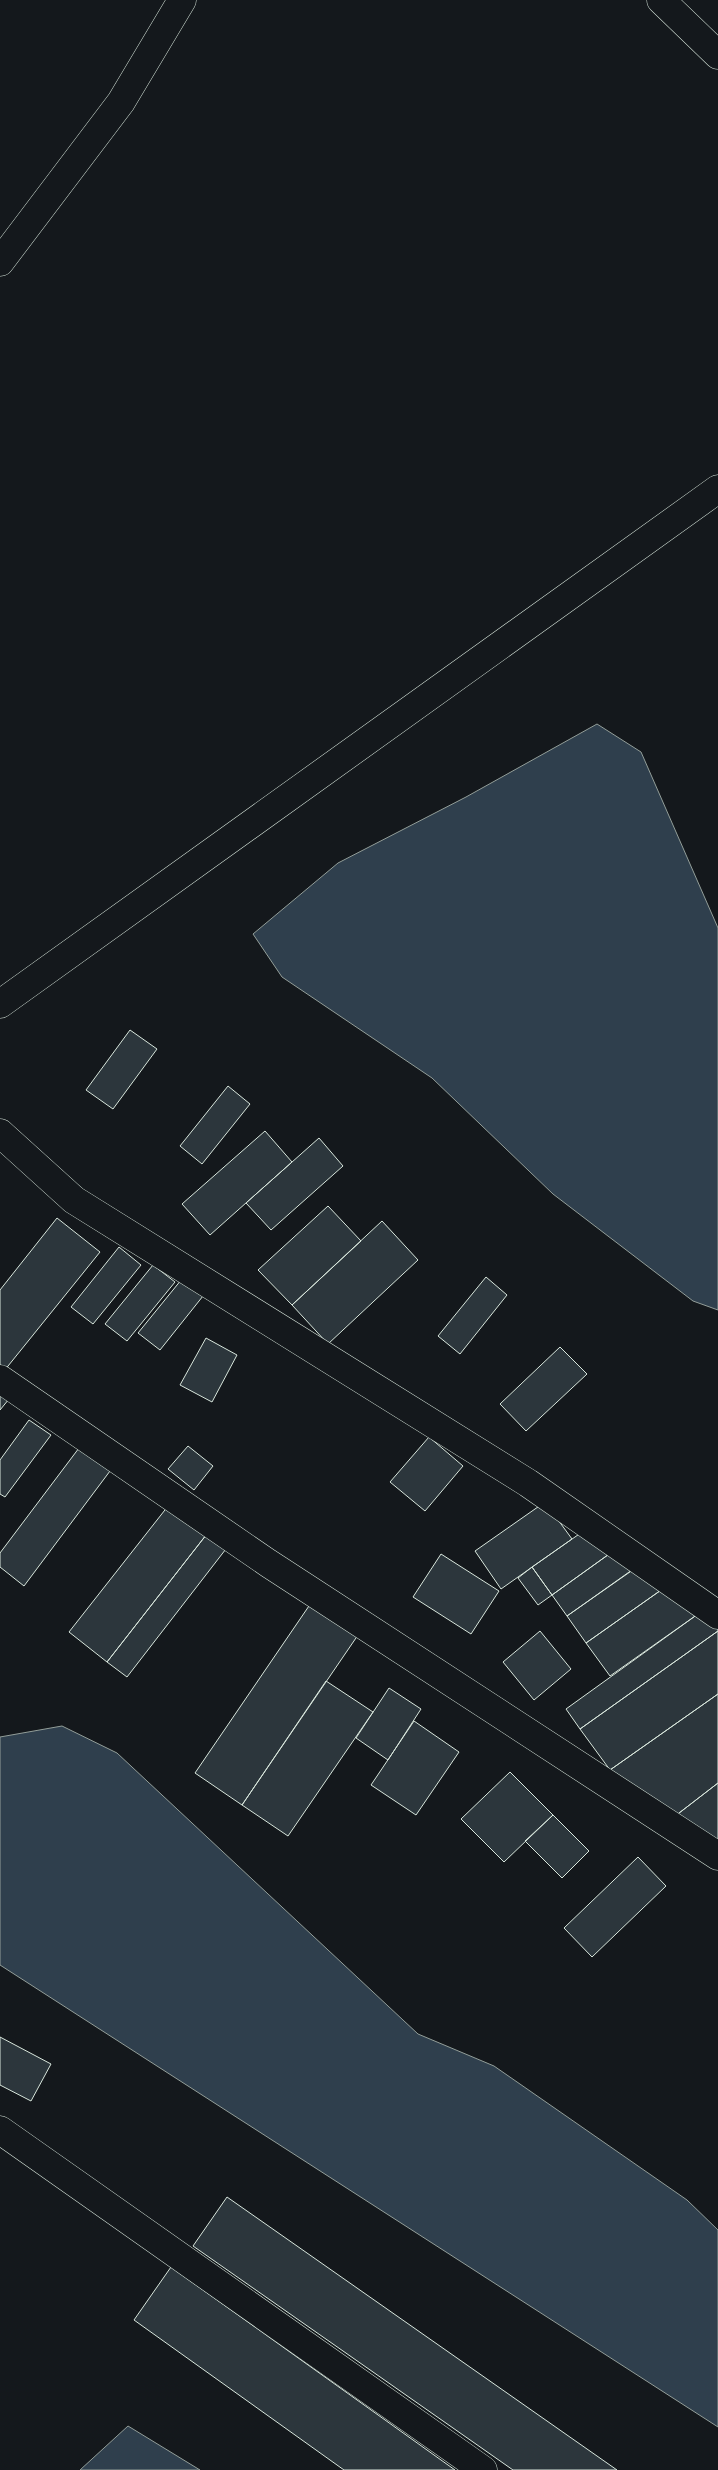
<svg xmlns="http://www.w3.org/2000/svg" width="718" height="2470" font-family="'Fira Sans Condensed',sans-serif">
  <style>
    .water { fill: #2f3f4d; stroke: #939e99 }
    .building { fill: #2c363c; stroke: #d8e6dc }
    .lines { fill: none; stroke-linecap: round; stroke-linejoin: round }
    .minor-casing { stroke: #d8e6dc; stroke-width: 29 }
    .minor { stroke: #14181c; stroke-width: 28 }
  </style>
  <rect width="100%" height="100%" fill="#14181c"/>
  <path class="water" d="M597 724 641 752 718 928V1310L693 1301 553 1194 432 1078 282 977 253 934 338 863 466 797Z
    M62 1726 117 1753 418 2034 494 2066 687 2200 718 2230V2427L0 1965V1737Z
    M128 2426 200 2470H80Z"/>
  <path class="building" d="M130 1030 157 1049 113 1109 86 1090Z
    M228 1086 250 1104 202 1164 180 1146Z
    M265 1131 292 1162 210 1235 182 1204Z
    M319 1138 343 1166 271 1230 246 1203Z
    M328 1206 361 1241 292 1305 258 1270Z
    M57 1218 100 1252 4 1371 0 1368V1290Z
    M382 1221 418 1260 328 1344 292 1305Z
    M119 1247 141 1265 93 1324 71 1307Z
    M153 1265 175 1282 127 1341 105 1324Z
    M186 1274 207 1291 160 1350 138 1333Z
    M486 1277 507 1295 460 1354 438 1336Z
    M206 1338 237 1355 212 1402 180 1385Z
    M560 1347 587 1374 526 1431 500 1404Z
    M0 1392 9 1399 0 1410Z
    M29 1420 51 1435 5 1497 0 1494V1460Z
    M429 1437 463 1466 425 1511 390 1482Z
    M188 1446 213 1466 194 1490 168 1469Z
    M79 1448 110 1471 24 1586 0 1567V1553Z
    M172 1501 210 1530 107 1662 69 1632Z
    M545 1502 572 1539 501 1589 475 1551Z
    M210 1530 229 1545 127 1677 107 1662Z
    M585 1530 612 1552 552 1595 532 1567Z
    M612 1552 637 1567 567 1616 552 1595Z
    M441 1554 499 1591 471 1634 413 1597Z
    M639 1565 664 1588 586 1643 567 1616Z
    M532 1567 552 1595 538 1605 518 1578Z
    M664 1588 698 1614 610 1676 586 1643Z
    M311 1603 358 1635 242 1805 195 1773Z
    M698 1614 718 1627V1631L580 1729 566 1709Z
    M540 1631 571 1669 534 1700 503 1662Z
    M718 1631V1694L610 1770 580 1729Z
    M326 1681 373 1712 288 1836 242 1805Z
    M389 1688 421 1709 388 1760 356 1738Z
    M718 1694V1783L670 1820 610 1770Z
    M414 1721 459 1752 416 1815 371 1785Z
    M510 1772 553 1815 504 1862 461 1819Z
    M718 1783V1850L670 1820Z
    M553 1815 589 1851 562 1878 525 1841Z
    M638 1857 666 1886 592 1957 564 1928Z
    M0 2037 51 2064 31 2101 0 2085Z
    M227 2197 617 2470H513L193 2246Z
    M171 2267 455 2470H344L134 2320Z"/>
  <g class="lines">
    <g class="minor-casing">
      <path id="minor" d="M661 0 718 55
        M0 262 121 102 182 0
        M0 1004 718 489
        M0 1133 74 1200 528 1483 718 1615
        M0 1379 268 1563 718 1856
        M0 2130 483 2470"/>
    </g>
    <use href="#minor" class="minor"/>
  </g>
</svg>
